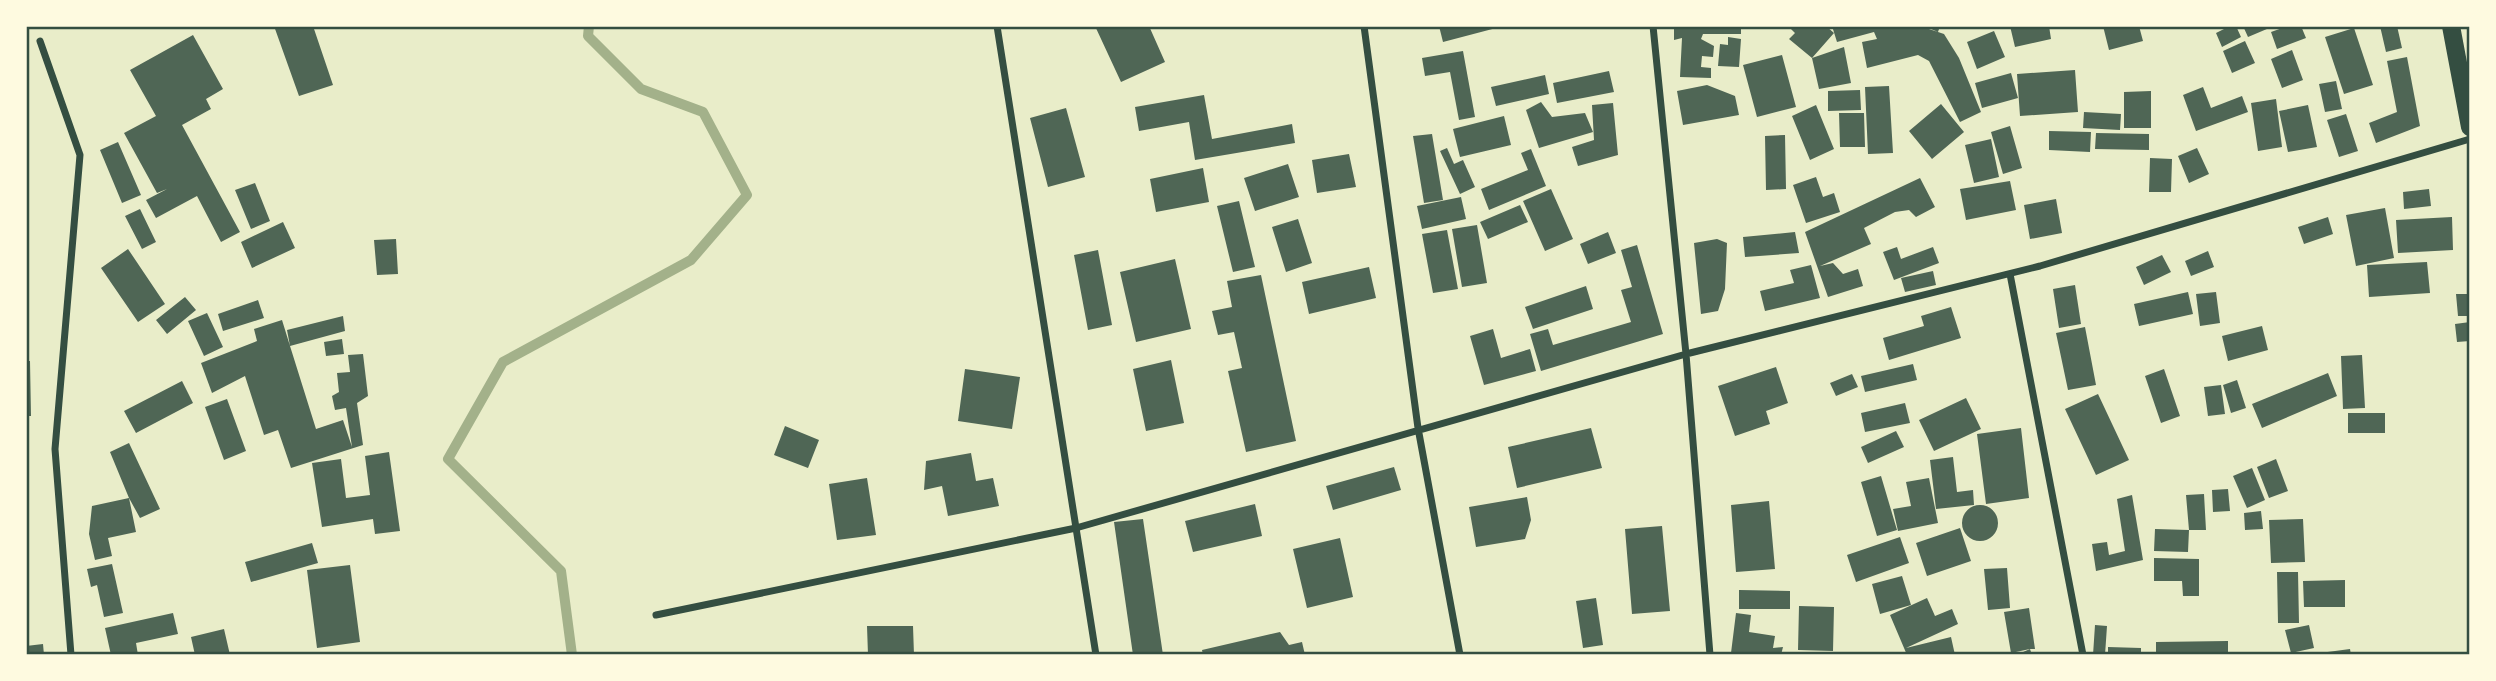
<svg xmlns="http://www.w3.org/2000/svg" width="2496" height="681" font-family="Montserrat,sans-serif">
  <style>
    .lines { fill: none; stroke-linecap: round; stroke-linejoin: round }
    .stream { stroke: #a3b18a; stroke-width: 10 }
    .building { fill: #4f6655 }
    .minor { stroke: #344e41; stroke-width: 7 }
    .primary { stroke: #344e41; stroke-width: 18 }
    .neatline { fill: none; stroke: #344e41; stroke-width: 2.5 }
  </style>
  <rect width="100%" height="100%" fill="#e9edc9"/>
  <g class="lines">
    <path class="stream" d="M572 655 561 571 448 459 503 362 691 260 747 195 703 112 641 89 588 36 589 26"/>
  </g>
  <path class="building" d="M274 26H313L333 85 299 96Z
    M1095 26H1149L1165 62 1121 82Z
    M1439 26H1500V27L1443 42Z
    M1674 26H1741V34H1703L1701 39 1714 46 1713 57 1702 56 1701 67 1711 68V78L1680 77 1682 38 1674 40Z
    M1788 26H1826L1834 33 1812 58 1844 47 1851 83 1819 89 1812 58 1789 39 1795 33Z
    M1832 26H1920L1944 34 1959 58 1981 112 1960 122 1929 61 1918 55 1867 68 1862 42 1877 39 1874 32 1837 42Z
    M1924 26H1940L1938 32Z
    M2010 26H2049L2051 39 2015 47Z
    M2103 26H2139L2143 41 2109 50Z
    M2230 26H2236L2241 37 2222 47 2216 33Z
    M2243 26H2274L2248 37Z
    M2288 26H2301L2306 38 2277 49 2271 32Z
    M2380 26H2397L2402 48 2386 52Z
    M2354 28 2373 85 2344 94 2325 37Z
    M1994 31 2005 57 1977 69 1967 42Z
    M193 35 223 89 206 99 211 109 182 125 240 232 221 242 197 196 156 218 146 200 167 189 157 193 124 133 156 116 130 70Z
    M1728 37 1741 39 1739 67 1718 66 1720 44 1728 45Z
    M2245 41 2255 63 2232 73 2223 51Z
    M2292 50 2303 80 2282 88 2271 59Z
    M1463 51 1475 117 1459 120 1450 72 1425 76 1422 58Z
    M1782 55 1796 107 1757 117 1743 65Z
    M2407 57 2420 126 2376 143 2369 123 2397 112 2387 61Z
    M2075 70 2078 112 2020 116 2017 74Z
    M1609 71 1614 92 1557 103 1553 83Z
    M2011 73 2018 98 1982 108 1975 83Z
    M1545 75 1549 94 1496 106 1491 87Z
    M2336 81 2342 109 2325 112 2319 84Z
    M1707 85 1735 96 1739 115 1683 125 1677 91Z
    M1889 86 1893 153 1868 154 1865 87Z
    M2203 87 2211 108 2242 96 2248 112 2196 131 2183 95Z
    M1860 90 1861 110 1828 111V91Z
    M2151 91V128H2124V92Z
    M1204 95 1212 139 1292 124 1295 143 1195 160 1189 122 1139 131 1135 107Z
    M2276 99 2282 147 2258 151 2251 103Z
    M1541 102 1552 117 1585 113 1593 132 1539 148 1526 110Z
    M1613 103 1618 155 1578 166 1572 147 1594 140 1592 105Z
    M1941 104 1964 132 1932 159 1909 131Z
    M1816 105 1834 149 1810 160 1792 116Z
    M2308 105 2317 147 2288 152 2279 111Z
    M1066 108 1085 177 1048 187 1030 118Z
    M2084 112 2121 114 2120 130 2083 128Z
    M1839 113H1864L1865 147H1840Z
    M2346 114 2358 151 2339 157 2327 120Z
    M1504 116 1511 145 1460 157 1453 129Z
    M2010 126 2022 168 2003 174 1991 132Z
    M2049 131 2091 132 2090 152 2049 150Z
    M2096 133 2149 134V150L2095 149Z
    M1432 134 1443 200 1424 203 1413 136Z
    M1785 135 1786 189 1766 190 1765 136Z
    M1991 139 1999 177 1974 183 1965 145Z
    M118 142 141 195 122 203 100 150Z
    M1447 148 1454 164 1463 160 1475 187 1460 194 1440 151Z
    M2197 148 2209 174 2189 183 2178 156Z
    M1531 149 1546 186 1489 210 1481 189 1528 170 1521 153Z
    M1349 154 1356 187 1317 193 1312 160Z
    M2150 158 2172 159 2171 192H2149Z
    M1288 164 1299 197 1255 211 1244 178Z
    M1203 168 1209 202 1156 212 1150 179Z
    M1816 177 1823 197 1834 193 1840 212 1806 223 1793 185Z
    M1920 178 1935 207 1916 217 1909 210 1895 212 1864 228 1871 244 1820 266 1833 263 1843 274 1858 269 1863 286 1828 297 1805 232Z
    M2010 181 2016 210 1966 220 1960 189Z
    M255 183 270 221 251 229 235 190Z
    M1551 189 1573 239 1545 251 1523 201Z
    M2429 189 2431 206 2404 209 2403 192Z
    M1461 197 1466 219 1422 229 1417 206Z
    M2056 199 2062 233 2030 239 2024 205Z
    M1239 201 1255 267 1233 272 1217 206Z
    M1520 205 1528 222 1488 239 1480 222Z
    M2385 208 2394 258 2356 266 2346 215Z
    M140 209 156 242 142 249 125 216Z
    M2328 217 2333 234 2304 244 2298 227Z
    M2452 217 2453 250 2398 253 2396 220Z
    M1298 219 1312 263 1286 272 1272 227Z
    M283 222 295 248 252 268 241 242Z
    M1477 225 1487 283 1462 287 1452 229Z
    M1447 230 1458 289 1433 293 1422 234Z
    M1608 232 1616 253 1588 264 1580 244Z
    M1795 232 1799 253 1745 257 1743 237Z
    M396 239 398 274 377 275 374 240Z
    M1717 239 1727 243 1725 289 1718 311 1701 314 1694 243Z
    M1637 245 1663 334 1541 371 1530 334 1548 329 1553 345 1631 322 1621 290 1632 287 1621 250Z
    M1897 247 1901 259 1933 247 1939 263 1894 280 1883 252Z
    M128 249 165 304 138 322 101 268Z
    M1098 250 1112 325 1088 330 1074 255Z
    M2208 251 2214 267 2191 276 2185 261Z
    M2162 255 2171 272 2144 285 2136 267Z
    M1175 259 1191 329 1136 342 1120 272Z
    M2427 262 2430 293 2369 297 2367 265Z
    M1811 265 1820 298 1765 311 1760 291 1794 283 1790 270Z
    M1369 267 1376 298 1309 314 1302 282Z
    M1933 271 1936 285 1905 292 1901 278Z
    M1261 275 1296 441 1246 452 1228 371 1242 368 1234 332 1218 335 1212 311 1232 307 1227 281Z
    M2075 285 2081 324 2059 328 2053 289Z
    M1586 286 1593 309 1533 329 1525 307Z
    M2188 292 2193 314 2139 326 2134 304Z
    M2216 292 2220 323 2200 326 2196 294Z
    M2456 294H2470V316H2458Z
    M185 297 196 310 167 334 156 320Z
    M258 300 264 318 223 331 218 314Z
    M1951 307 1961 338 1889 360 1883 338 1924 326 1921 316Z
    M207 313 223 347 204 356 188 321Z
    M343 316 345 331 290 346 316 429 343 420 352 447 346 408 335 410 332 396 339 392 337 373 350 372 348 355 363 354 368 396 357 403 363 445 291 468 278 430 264 435 245 376 212 393 201 363 257 341 254 329 282 320 290 346 287 330Z
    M2470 322V341L2457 342 2455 324Z
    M2262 326 2268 350 2228 361 2222 336Z
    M2085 327 2096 385 2068 390 2056 333Z
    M1493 329 1501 358 1530 349 1536 371 1484 385 1470 336Z
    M342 339 344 354 326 356 324 342Z
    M2362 355 2365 408 2343 409 2341 356Z
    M1171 360 1184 423 1146 431 1133 369Z
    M26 361H30L31 416H26Z
    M1913 364 1917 380 1865 392 1861 376Z
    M1776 367 1788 403 1766 411 1770 424 1735 436 1718 386Z
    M965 369 1020 377 1012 429 958 421Z
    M2164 369 2180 416 2161 423 2145 376Z
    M2328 373 2337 396 2262 428 2252 404Z
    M1852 374 1858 387 1836 396 1830 383Z
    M2237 380 2246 408 2231 413 2223 385Z
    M182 381 193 403 136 433 124 411Z
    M2221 385 2225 414 2208 416 2204 387Z
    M2098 394 2129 460 2096 475 2065 409Z
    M1966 398 1981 429 1934 451 1919 420Z
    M227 399 246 451 224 460 205 407Z
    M1905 403 1910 423 1865 432 1861 413Z
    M2348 413H2385V433H2348Z
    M785 426 819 440 808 468 774 455Z
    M1591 428 1602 468 1517 488 1508 447Z
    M2021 428 2029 498 1986 504 1977 434Z
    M1896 431 1904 447 1868 463 1861 447Z
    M129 443 160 509 140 518 129 498 110 452Z
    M389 452 400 531 375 534 373 519 322 527 312 463 341 459 346 498 370 495 365 456Z
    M971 453 976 481 993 478 999 506 948 516 942 486 924 490 926 461Z
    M1953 457 1957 492 1973 490 1974 505 1936 509 1930 460Z
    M2276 459 2288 491 2269 498 2257 467Z
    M1394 467 1401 490 1333 510 1326 486Z
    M2252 468 2265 500 2247 508 2233 476Z
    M1881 476 1897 530 1877 536 1861 482Z
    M867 478 876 535 837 540 829 484Z
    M1929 478 1938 523 1898 531 1893 509 1911 506 1906 482Z
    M2228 489 2230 511 2213 512 2212 490Z
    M2204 494 2206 530H2189L2188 552 2154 551 2155 529 2189 530 2186 495Z
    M2132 495 2143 560 2096 571 2092 544 2107 542 2109 555 2125 551 2117 499Z
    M1527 497 1531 520 1525 539 1476 547 1469 507Z
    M129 498 136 532 108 538 112 556 95 560 89 534 92 506Z
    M1769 501 1775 569 1736 572 1731 505Z
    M1255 504 1262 536 1193 552 1185 521Z
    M1962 523a18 18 0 1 1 36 0a18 18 0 1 1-36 0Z
    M2261 511 2263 529 2245 530 2244 513Z
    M1143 519 1163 655H1133L1114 522Z
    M2303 519 2305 562 2271 563 2269 520Z
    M1662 526 1670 611 1632 614 1625 529Z
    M1960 528 1971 561 1927 576 1916 543Z
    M1900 537 1909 563 1856 582 1847 555Z
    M1340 538 1353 597 1307 608 1293 549Z
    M312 543 318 563 251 582 245 562Z
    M2154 558 2199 559V596H2183L2182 581H2154Z
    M112 564 123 613 104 617 97 585 91 587 87 569Z
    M350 565 360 642 317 648 307 570Z
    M2007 568 2010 608 1988 610 1984 569Z
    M2277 572H2298L2299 623H2278Z
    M1902 576 1911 605 1880 614 1872 584Z
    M2345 580V607H2304L2303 581Z
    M1739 590 1790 591V609H1739Z
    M1596 598 1603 645 1583 648 1576 601Z
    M1927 598 1935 616 1952 609 1958 624 1906 648 1951 637 1955 655H1907L1890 615Z
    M1799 606 1834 607 1833 651 1798 650Z
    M2029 608 2035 649H2030L2032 655H2016L2030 649 2011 653 2004 612Z
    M173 613 178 634 136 643 138 655H111L105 628Z
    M1736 613 1751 615 1749 632 1775 636 1773 648 1783 647 1781 655 1731 653Z
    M2095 625 2107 626 2105 655H2093Z
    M2309 625 2314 648 2291 653 2285 630Z
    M867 626H913L914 655H868Z
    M224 629 230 655H195L191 637Z
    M1280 632 1289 645 1302 642 1305 655H1203L1202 650Z
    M2228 641V655H2156V642Z
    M43 644 44 655H26V646Z
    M2108 647 2141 648V655H2108Z
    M2350 649 2351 655H2320V653Z"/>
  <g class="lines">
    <path class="minor" d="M997 26 1096 655
      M1364 26 1418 428 1460 655
      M1653 26 1686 354 1710 655
      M40 41 80 155 55 449 71 655
      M2010 274 2083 655
      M656 615 1076 528 1686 354 2040 266 2470 139"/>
    <path class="primary" d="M2451 26 2470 127"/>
  </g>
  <rect width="2496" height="681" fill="none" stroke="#fefae0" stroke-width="56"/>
  <rect x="28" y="28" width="2440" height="625" class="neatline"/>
</svg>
